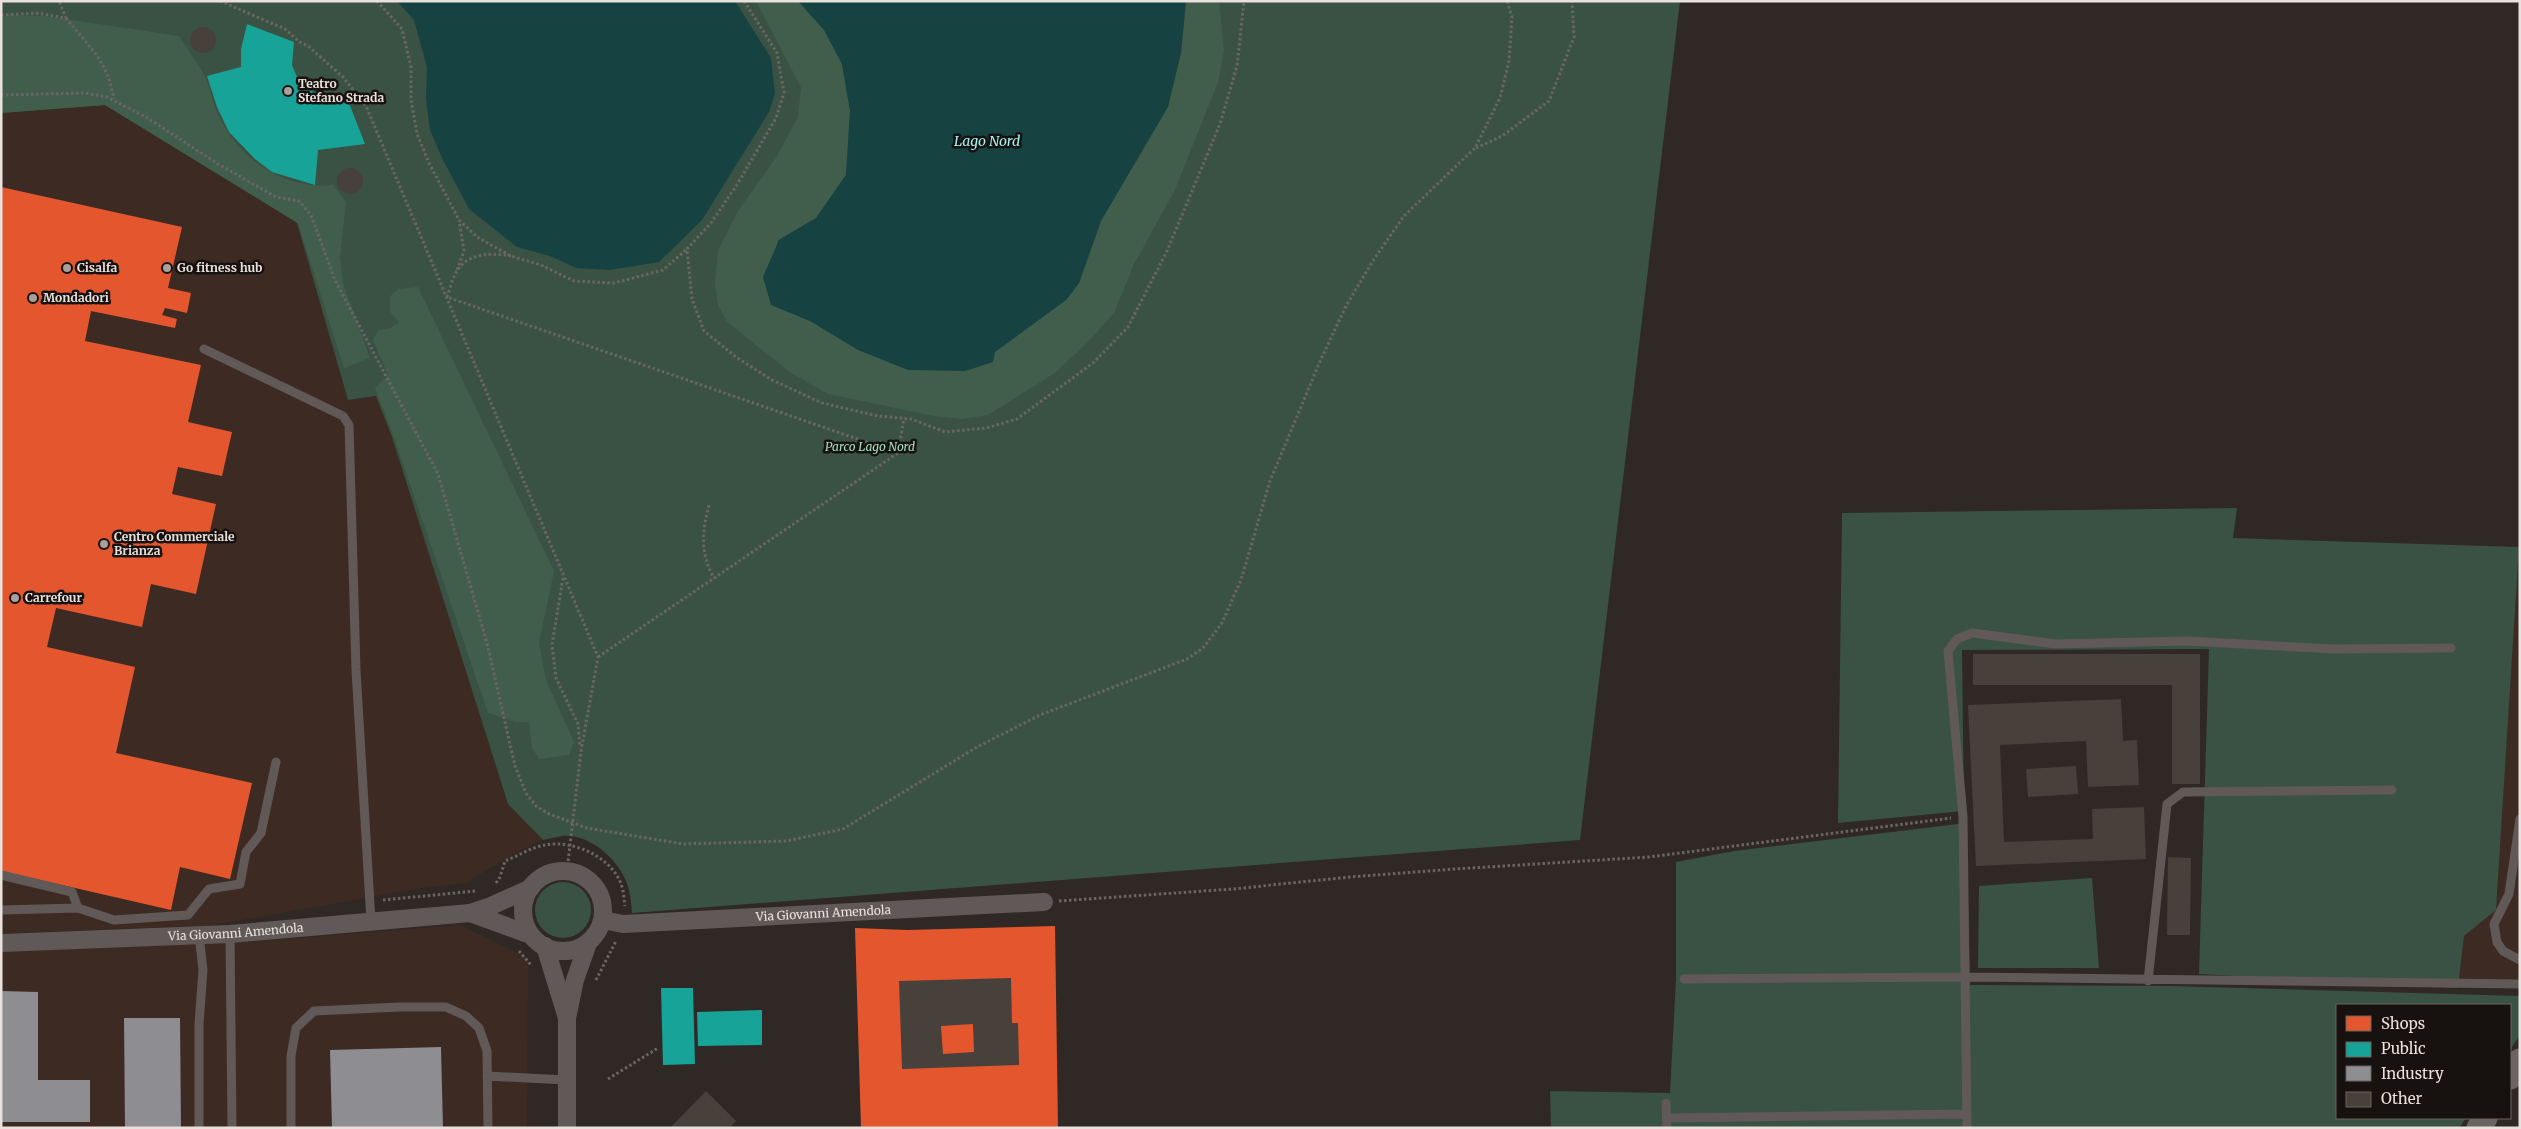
<svg xmlns="http://www.w3.org/2000/svg" width="2521" height="1129" font-family="Merriweather,serif">
  <style>
    .built { fill: #3d2b23 }
    .green { fill: #395243 }
    .forest { fill: #415e4d }
    .water { fill: #164242 }
    .shops { fill: #e4572e }
    .public { fill: #17a398 }
    .industry { fill: #8d8d92 }
    .building { fill: #48403b; fill-rule: evenodd }
    .lines { fill: none; stroke-linecap: round; stroke-linejoin: round }
    .path { stroke: #6b6564; stroke-width: 3; stroke-dasharray: 2.5 2.5; stroke-linecap: butt }
    .lane { stroke: #605958; stroke-width: 9 }
    .street { stroke: #605958; stroke-width: 18 }
    .secondary { stroke: #6c6462; stroke-width: 25 }
    .poi-dot { fill: #a9a09d; stroke: #17110f; stroke-width: 2 }
    .labels { text-anchor: middle; stroke-width: 5; stroke-linejoin: round; paint-order: stroke }
    .poi-label { font-size: 12px; font-weight: bold; fill: #eae1dd; stroke: #17110f; text-anchor: start }
    .park-label { font-size: 12px; font-style: italic; fill: #a1e0bc; stroke: #17110f }
    .street-label { font-size: 12px; fill: #eae1dd; stroke: #17110f }
    .water-label { font-size: 14px; font-style: italic; fill: #a1f5f5; stroke: #17110f }
  </style>
  <rect width="100%" height="100%" fill="#302825"/>
  <path class="built" d="M105 105 297 223 348 400 376 396 392 437 508 804 543 840 515 853 466 883 415 889 208 926 1 933V113Z
    M2520 529V980H2459L2464 936 2496 909Z
    M460 925 528 958 527 1128H1V951L234 943Z"/>
  <path class="green" d="M1 1H1680L1580 840 632 913C631 905 631 897 629 890 623 863 591 833 562 836 555 837 549 839 543 840L508 804 392 437 376 396 348 400 297 223 105 105 1 113Z
    M2237 508 2233 538 2519 547 2496 910 2464 936 2458 988 2199 974 2209 649 1962 650 1964 811 1838 823 1842 513Z
    M1966 823 1970 985 2171 986 2520 996V1035L2510 1050V1005H2337V1118H2466L2459 1128H1551L1550 1091 1670 1093 1676 979V862L1734 851Z
    M2092 878 2099 968H1978L1979 886Z
    M535 910a28 28 0 1 1 56 0a28 28 0 1 1-56 0Z"/>
  <path class="forest" d="M756 1H798L824 30 842 64 850 111 846 175 816 218 778 240 771 304 810 321 995 352 1066 300 1079 283 1101 221 1181 53 1186 1H1219L1224 51 1218 82 1175 190 1134 264 1114 313 1088 342 1055 373 988 415 962 419 934 416 828 394 791 373 727 322 718 305 715 283 718 251 738 211 777 156 798 117 801 87Z
    M9 15 45 16 179 36C187 49 197 61 204 75 210 84 211 97 215 107 233 155 281 191 333 185L346 202 340 257 343 283 370 358 344 368 298 223 105 105 1 113V17Z
    M418 287 554 571 539 643 546 680 574 742 569 755 539 759 532 748 529 722H516L488 713 394 437 375 388 388 375 373 340 378 330 391 328 399 322 390 312V296L399 289Z"/>
  <path class="water" d="M397 1H735L771 58 775 94 769 112 702 220 659 262 610 270 576 268 550 256 517 247 469 209 442 158 430 130 426 99 427 67 414 20Z
    M798 1H1186L1181 53 1168 107 1101 221 1079 283 1066 300 995 352 993 362 965 371 908 370 858 350 810 321 771 305 763 277 779 240 816 218 846 175 850 111 842 64 824 30Z"/>
  <path class="shops" d="M1 187 182 227 168 288 191 293 187 313 165 308 162 315 177 319 175 328 91 311 85 341 201 365 188 422 232 432 222 476 178 467 172 494 216 504 196 594 151 584 142 627 56 608 47 647 135 667 116 753 252 783 230 879 180 867 171 910 1 871Z
    M1055 926 1058 1128H861L855 928 908 930Z"/>
  <path class="public" d="M247 24 294 42 292 65 297 77 306 87 313 92 329 96 345 93 365 144 318 150 315 185 272 172 255 159 229 132 217 107 207 76 241 67V49Z
    M661 988H693L695 1064 663 1065Z
    M762 1010V1045L698 1046 697 1012Z"/>
  <path class="industry" d="M1 991 38 992V1080H90V1122H1Z
    M124 1018H180L181 1128H125Z
    M441 1047 443 1128H332L330 1050Z"/>
  <path class="building" d="M190 40a13 13 0 1 1 26 0a13 13 0 1 1-26 0Z
    M337 181a13 13 0 1 1 26 0a13 13 0 1 1-26 0Z
    M1973 654H2200V784H2172V685H1973Z
    M2121 699 2123 741 2137 740 2139 785 2088 787 2086 741 2000 745 2004 842 2093 839 2092 809 2144 807 2146 859 1976 866 1968 705Z
    M2076 766 2078 794 2028 797 2026 769Z
    M2168 857 2191 858 2190 935H2167Z
    M1011 978 1012 1023H1018L1019 1065 902 1069 899 981ZM973 1024 974 1052 943 1054 941 1026Z
    M706 1091 736 1121 729 1128H670Z"/>
  <g class="lines">
    <path class="path" d="M220 1 285 29 301 43 308 46 343 77 366 106 598 657 581 751 567 871
      M377 1 402 29 411 67V100L417 134 429 163 459 220 477 237 511 256 541 265 574 281 614 283 663 270 687 249
      M744 1 777 53 784 93 776 118 738 183 711 223 687 249 692 299 704 331 736 357 772 380 822 403 878 416 911 419 945 432 986 428 1017 419 1093 363 1128 327 1167 251 1220 124 1237 66 1244 1
      M1 15 36 13 66 18 59 1
      M66 18C90 48 107 60 114 99
      M1 95 85 93 107 97 146 117 218 164 276 197 299 201 311 215 335 280 438 474 487 643 515 766 526 793 536 806 549 814 587 828 683 844 786 841 843 829 977 747 1040 715 1187 659 1203 648 1222 623 1241 580 1270 481 1321 359 1346 306 1374 259 1404 216 1475 148 1500 98 1509 61 1512 17 1507 1
      M1476 148 1502 136 1549 101 1574 37 1572 1
      M511 256C492 253 469 252 457 271 452 278 450 289 447 297L898 453 598 657
      M457 270 464 251 459 220
      M898 453 904 418
      M709 505C702 532 700 554 714 578
      M563 578 552 645 556 678 578 724 580 746
      M496 883 500 877 505 861C518 856 532 847 545 845 573 839 614 858 622 887 624 893 624 900 625 906
      M383 900 476 891
      M1059 901 1233 889 1350 877 1455 869 1649 857 1951 818
      M519 951 531 965
      M596 980 616 941
      M608 1079 658 1048"/>
    <path class="lane" d="M204 349 343 416 349 425 356 670 371 921
      M2520 819 2509 894 2494 924 2497 942 2503 951 2520 960
      M1 875 72 892 78 908
      M1 910 78 908 114 920 188 915 209 889 240 884 246 852 261 833 276 762
      M230 934 232 1128
      M199 935 203 970 199 1024V1128
      M1684 979 1966 977 2520 984
      M2148 981 2167 804 2183 792 2392 790
      M487 1076 566 1080
      M1666 1103 1667 1128
      M1667 1118 1967 1114
      M291 1128V1056L296 1028 314 1011 400 1007H446L466 1016 479 1028 487 1051 488 1128
      M1967 1128 1963 817 1948 651 1957 639 1972 633 2056 644 2187 641 2334 649 2451 648"/>
    <g class="street">
      <circle cx="563" cy="911" r="40"/>
      <path d="M470 913 531 935"/>
      <path id="s1" d="M603 920 623 924 1044 902"/>
      <path id="s2" d="M1 943 230 934 470 913 491 906 531 888"/>
      <path d="M545 946 567 1018"/>
      <path d="M567 1128V1018L575 980 588 943"/>
    </g>
    <path class="secondary" d="M2510 1077 2520 1061
      M2479 1128 2485 1118"/>
  </g>
  <g class="poi-dot">
    <circle cx="288" cy="91" r="5"/>
    <circle cx="67" cy="268" r="5"/>
    <circle cx="167" cy="268" r="5"/>
    <circle cx="33" cy="298" r="5"/>
    <circle cx="104" cy="544" r="5"/>
    <circle cx="15" cy="598" r="5"/>
  </g>
  <g class="labels">
    <g class="poi-label">
      <text x="298" y="88">Teatro<tspan x="298" dy="14">Stefano Strada</tspan></text>
      <text x="77" y="272">Cisalfa</text>
      <text x="177" y="272">Go fitness hub</text>
      <text x="43" y="302">Mondadori</text>
      <text x="114" y="541">Centro Commerciale<tspan x="114" dy="14">Brianza</tspan></text>
      <text x="25" y="602">Carrefour</text>
    </g>
    <g class="park-label">
      <text x="870" y="451">Parco Lago Nord</text>
    </g>
    <g class="street-label">
      <text dy="4" stroke="none"><textPath href="#s1" startOffset="221">Via Giovanni Amendola</textPath></text>
      <text dy="4" stroke="none"><textPath href="#s2" startOffset="235">Via Giovanni Amendola</textPath></text>
    </g>
    <g class="water-label">
      <text x="987" y="146">Lago Nord</text>
    </g>
  </g>
  <rect width="2521" height="1129" fill="none" stroke="#eae1dd" stroke-width="5"/>
  <rect x="2336" y="1004" width="175" height="115" fill="#17110f" stroke="#6b6461"/>
  <rect x="2346" y="1016" width="25" height="15" fill="#e4572e" stroke="#6b6461"/>
  <text x="2381" y="1029" font-size="15" fill="#eae1dd">Shops</text>
  <rect x="2346" y="1042" width="25" height="15" fill="#17a398" stroke="#6b6461"/>
  <text x="2381" y="1054" font-size="15" fill="#eae1dd">Public</text>
  <rect x="2346" y="1066" width="25" height="15" fill="#8d8d92" stroke="#6b6461"/>
  <text x="2381" y="1079" font-size="15" fill="#eae1dd">Industry</text>
  <rect x="2346" y="1092" width="25" height="15" fill="#48403b" stroke="#6b6461"/>
  <text x="2381" y="1104" font-size="15" fill="#eae1dd">Other</text>
</svg>
